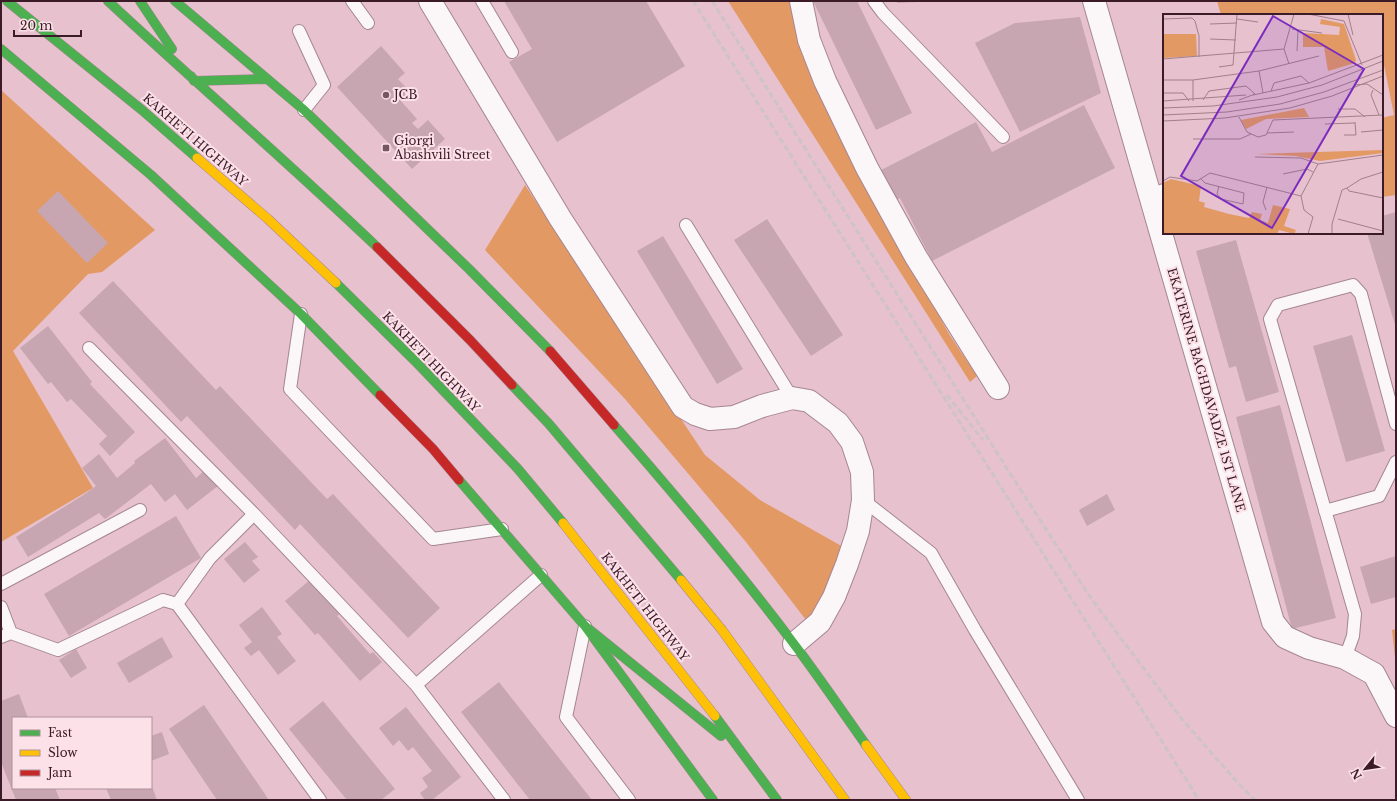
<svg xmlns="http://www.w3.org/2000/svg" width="1397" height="801" font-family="'Libre Baskerville',serif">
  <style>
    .green { fill: #e39964 }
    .building { fill: #c7a6b1 }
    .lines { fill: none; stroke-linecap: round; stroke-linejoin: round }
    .lane-casing { stroke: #a58692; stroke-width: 14 }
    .street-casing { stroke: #a58692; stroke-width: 24 }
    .fast-casing { stroke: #a58692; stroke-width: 10 }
    .slow-casing { stroke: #a58692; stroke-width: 10 }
    .jam-casing { stroke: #a58692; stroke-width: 10 }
    .lane { stroke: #fbf6f8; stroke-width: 12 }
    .street { stroke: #fbf6f8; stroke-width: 22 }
    .fast { stroke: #4caf50; stroke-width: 9 }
    .slow { stroke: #ffc107; stroke-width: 9 }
    .jam { stroke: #c62828; stroke-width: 9 }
    .rail { stroke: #cec3c6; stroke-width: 3; stroke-dasharray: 6 3; stroke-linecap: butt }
    .poi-dot { fill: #775561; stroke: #fce1e9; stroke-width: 1.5 }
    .labels { text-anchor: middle; stroke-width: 4; stroke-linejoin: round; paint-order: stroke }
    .poi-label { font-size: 12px; fill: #3b1b27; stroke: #fce1e9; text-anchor: start }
    .street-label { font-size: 12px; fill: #3b1b27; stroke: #fce1e9 }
    .inset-road { fill: none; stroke: #a27f8b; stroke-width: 1 }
    .view { fill: #7b2cbf; fill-opacity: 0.15; stroke: #7b2cbf; stroke-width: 2 }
    .inset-edge { fill: none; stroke: #3b1b27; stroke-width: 2 }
  </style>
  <rect width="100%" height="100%" fill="#e7c1ce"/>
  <path class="green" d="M728 1H791L802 50 831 119 949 334 977 376 970 382Z
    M1217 1H1396V195L1382 197V118L1394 115 1382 55V15H1221Z
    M1 90 155 230 102 272 88 274 13 351 93 488 1 542Z
    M525 185 705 455 760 500 845 548 818 606 806 620 746 542 625 399 485 250Z
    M1396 629V667L1392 630Z"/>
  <path class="building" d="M504 1H646L685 66 557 142 509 62 532 49Z
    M813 1H857L912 113 876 130Z
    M897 1H918V2L897 3Z
    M1080 17 1101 93 1020 132 975 43 1015 23Z
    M381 46 405 73 398 79 411 93 401 101 417 119 412 123 418 129 428 120 445 139 412 169 337 87Z
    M1084 105 1115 168 932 261 900 198 893 202 877 172 976 122 992 152Z
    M58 191 108 243 87 263 37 211Z
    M1396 212V328L1367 233H1382V216Z
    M767 219 843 335 811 356 734 240Z
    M663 236 743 369 717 384 637 251Z
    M1236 240 1279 392 1246 402 1236 366 1229 368 1196 251Z
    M113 281 216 390 220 386 327 499 333 494 440 608 408 638 300 524 295 530 187 416 181 422 79 313Z
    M48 326 92 382 90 384 135 432 110 456 99 444 107 436 71 399 67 402 51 382 48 384 20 348Z
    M1352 335 1385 451 1346 462 1313 346Z
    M1280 405 1336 618 1292 629 1236 417Z
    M165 438 196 478 205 470 218 486 187 510 175 494 165 502 151 484 105 519 99 513 28 557 16 537 85 494 96 486 82 468 99 454 117 478 135 463 134 461Z
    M1107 494 1115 510 1087 526 1079 510Z
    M176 516 201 558 69 636 44 594Z
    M245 542 258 557 252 561 260 570 244 583 224 559Z
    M1396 556V597L1371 604 1360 567Z
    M311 579 341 613 337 616 370 654 373 652 382 662 360 681 318 633 315 635 285 601Z
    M262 607 282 634 277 637 296 661 278 675 259 650 251 656 244 648 252 642 239 625Z
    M162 637 173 657 129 683 117 663Z
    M76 649 87 668 71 678 59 660Z
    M499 682 592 800H530L461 712Z
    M19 694 28 718H13V788H55L60 800H16L1 762V701Z
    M323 701 395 789 381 800H347L289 729Z
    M204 705 269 800H217L169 729Z
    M406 707 461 777 432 800H425L420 793 428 787 422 778 432 771 413 747 408 751 399 740 393 746 379 728Z
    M162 732 169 754 151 761V736Z
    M151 784 157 800H111L106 788H151Z"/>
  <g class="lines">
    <g class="lane-casing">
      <path id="lane" d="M352 1 368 23
        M482 1 512 52
        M874 1 883 13 1003 137
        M299 31 324 85 304 110
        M1150 194 1164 190
        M686 225 792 398
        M301 314 290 389 433 539 502 529
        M89 348 254 514 416 685 504 800
        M863 500 931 553 975 630 1078 800
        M1325 511 1379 496 1396 462
        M254 514 210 558 177 604 320 800
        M1 584 140 510
        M1 607 11 633
        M585 626 566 717 629 800
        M1 637 11 633 58 650 163 600 177 604
        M1345 658 1353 636 1355 614 1270 319 1278 305 1353 285 1361 294 1396 424
        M416 685 541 575"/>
    </g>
    <g class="street-casing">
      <path id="street" d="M430 1 560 218 683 407 695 414 710 419 734 417 762 406 792 398 809 401 838 423 852 442 862 472 863 500 858 531 847 564 834 597 820 622 794 644
        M801 1 809 40 825 81 867 168 916 257 998 388
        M1094 1 1273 622 1285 637 1309 648 1345 658 1374 674 1396 716"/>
    </g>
    <g class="fast-casing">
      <path id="fast" d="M7 1 142 110 197 158
        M108 1C197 84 289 163 377 247
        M140 1 172 49
        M175 1 304 110 469 269 550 351
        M1 49 151 175 301 314 380 395
        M191 76 194 81 266 79
        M336 283 418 364 518 469 563 523
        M512 385 549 424 681 580
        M614 425C676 496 737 568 794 644 819 677 842 711 866 745
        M459 480 585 626 713 800
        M585 626 721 736
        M715 716 777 800"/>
    </g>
    <g class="slow-casing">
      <path id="slow" d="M197 158 268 219 336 283
        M563 523 715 716
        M681 580 722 630 845 800
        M866 745 906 800"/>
    </g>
    <g class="jam-casing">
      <path id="jam" d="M377 247 470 340 512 385
        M550 351 614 425
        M380 395 433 449 459 480"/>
    </g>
    <use href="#lane" class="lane"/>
    <use href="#street" class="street"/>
    <use href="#fast" class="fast"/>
    <use href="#slow" class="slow"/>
    <use href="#jam" class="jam"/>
    <path class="rail" d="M693 1 1199 800
      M712 1 1013 478 1090 597 1181 718 1238 783 1255 800
      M947 395 983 440"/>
  </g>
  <g class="poi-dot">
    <circle cx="386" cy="95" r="4"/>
    <rect x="382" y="144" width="8" height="8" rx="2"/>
  </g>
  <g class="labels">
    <g class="poi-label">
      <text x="394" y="99">JCB</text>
      <text x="394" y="145">Giorgi<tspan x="394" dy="14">Abashvili Street</tspan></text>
    </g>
    <g class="street-label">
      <text transform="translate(195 140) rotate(41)" y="4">KAKHETI HIGHWAY</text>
      <text transform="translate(431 362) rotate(46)" y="4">KAKHETI HIGHWAY</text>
      <text transform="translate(1206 390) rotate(74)" y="4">EKATERINE BAGHDAVADZE 1ST LANE</text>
      <text transform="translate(645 607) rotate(52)" y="4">KAKHETI HIGHWAY</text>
    </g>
  </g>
  <g transform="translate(1163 14)">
    <rect width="220" height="220" fill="#e7c1ce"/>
    <path d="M158 5 181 10 193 46 192 49 165 57 161 33H140V19L176 21 177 13 157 10ZM0 20H33L34 42 0 44ZM141 94 146 103 103 105 83 115 78 106ZM220 136V139L157 147 133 142 94 140ZM8 165 38 172 36 187 42 189 41 193 66 200 86 204 89 198 99 200 97 206 105 209 110 191 127 195 121 212 133 216 131 220 116 216 114 220H0V169Z" fill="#e39964"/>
    <path class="inset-road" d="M145 0 181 7M185 0 190 21M0 5 29 4 32 7 36 22V43M74 5 95 8M181 7 199 51M47 10 74 9M129 15 159 19M47 25 73 26M121 35 131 0M134 37 135 16M0 45 121 35 126 50M56 53 70 51 74 0M96 57 100 79M0 66H30L96 57 156 42M30 66V87M204 70 220 81M191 71 204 70M210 76 208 81 216 101M108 77 111 69 138 62 146 69M0 79H20L26 87M90 81 146 69 220 41M40 86 46 77 83 72 92 80M76 86 92 80M0 87 83 81M0 94 50 92 114 83 159 71 220 47M175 95H192L202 103M0 101 64 98 117 90 161 78 220 56M76 103 84 118 95 123 103 121 110 106 220 101M0 107 62 104 127 94 169 82 220 62M162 110 192 109M198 118 220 116M104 119 131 118M181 121H193L192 108M30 125H77L88 120M92 143 138 144 155 150M220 158 198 165 184 174 186 177 220 184M120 160 144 155 150 158M38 165 42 169 81 179 80 190 58 185 54 180 56 172M0 167 7 163 34 167 47 159 138 182M103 196 100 188 104 173M175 205 220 217M145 220 150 203 141 196 138 182 155 150 220 141M169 220V210L179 176 184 174"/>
    <path class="view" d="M110 2 201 55 109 214 18 162Z"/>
    <rect width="220" height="220" class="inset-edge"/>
  </g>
  <rect width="1397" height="801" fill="none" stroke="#3b1b27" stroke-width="4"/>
  <rect x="12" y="717" width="140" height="72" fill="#fce1e9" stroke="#af929b"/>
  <rect x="20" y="730" width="20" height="6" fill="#4caf50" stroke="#af929b"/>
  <text x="48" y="737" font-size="12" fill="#3b1b27">Fast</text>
  <rect x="20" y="750" width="20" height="6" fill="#ffc107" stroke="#af929b"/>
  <text x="48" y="757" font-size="12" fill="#3b1b27">Slow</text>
  <rect x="20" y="770" width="20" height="6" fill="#c62828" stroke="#af929b"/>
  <text x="48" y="777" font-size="12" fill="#3b1b27">Jam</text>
  <g transform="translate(1365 769) rotate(240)" stroke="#fce1e9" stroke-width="3" paint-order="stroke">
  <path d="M0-3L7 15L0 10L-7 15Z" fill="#3b1b27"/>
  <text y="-6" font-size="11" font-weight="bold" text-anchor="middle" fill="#3b1b27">N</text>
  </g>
  <path d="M14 30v6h67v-6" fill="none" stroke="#3b1b27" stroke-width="2"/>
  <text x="20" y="30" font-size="12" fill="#3b1b27" stroke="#fce1e9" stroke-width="3" paint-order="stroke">20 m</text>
</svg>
